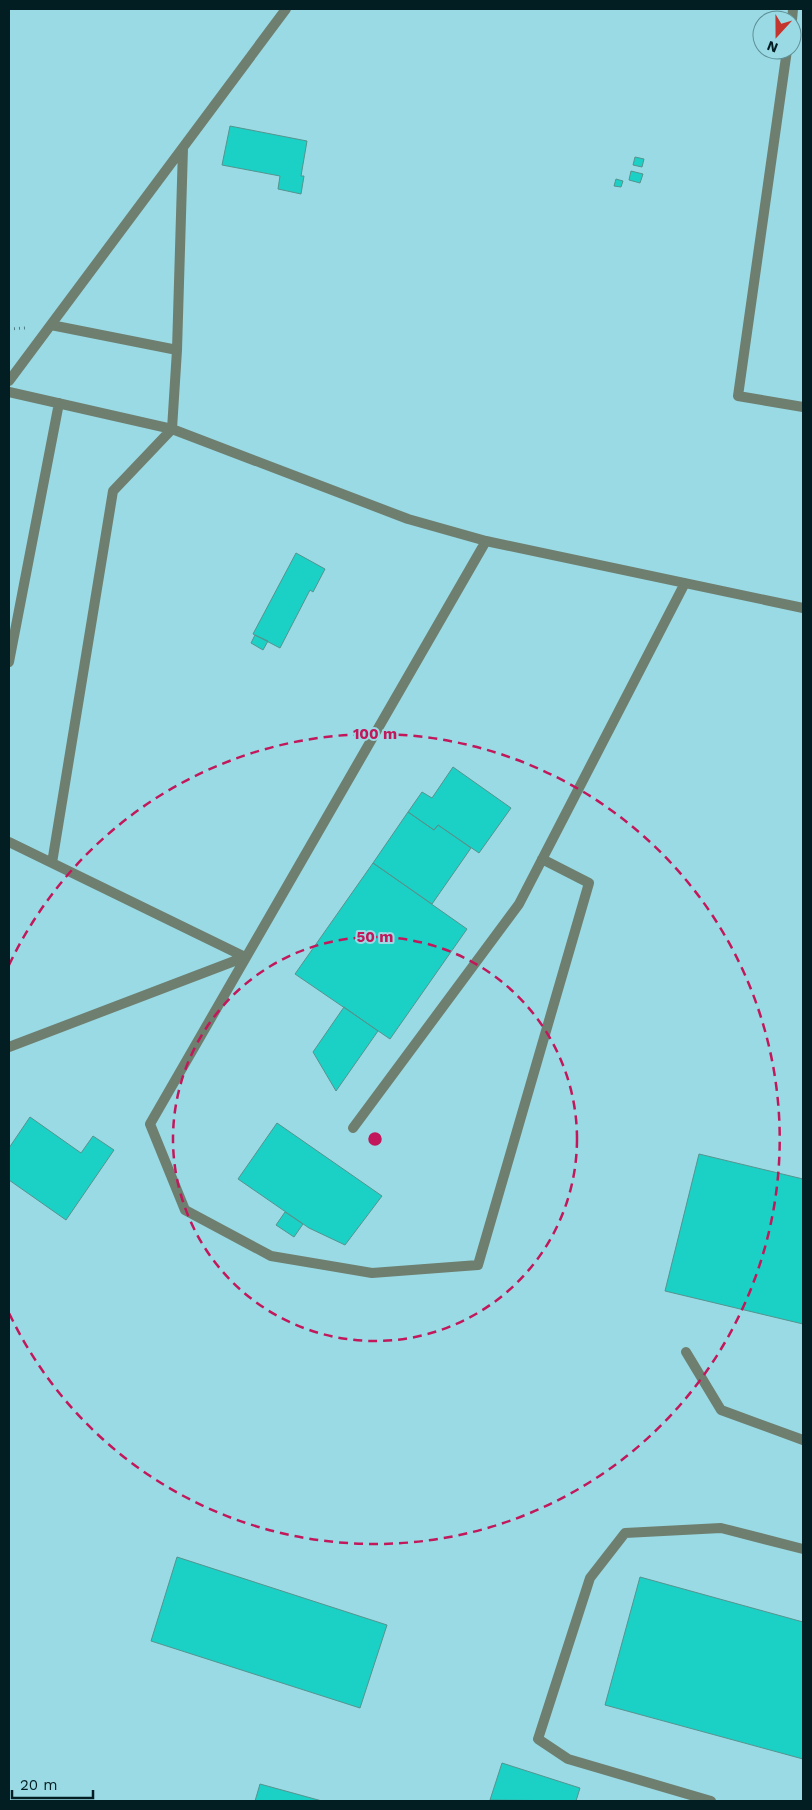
<svg xmlns="http://www.w3.org/2000/svg" width="812" height="1810" font-family="'Work Sans',sans-serif">
  <style>
    .building { fill: #1bd0c5; stroke: #55948f }
    .lines { fill: none; stroke-linecap: round; stroke-linejoin: round }
    .path { stroke: #507e85; stroke-width: 3; stroke-dasharray: 1 4; stroke-linecap: butt }
    .lane { stroke: #6e7f70; stroke-width: 10 }
    .ring { fill: none; stroke: #c2185b; stroke-width: 2.5; stroke-dasharray: 9 6 }
    .centre { fill: #c2185b; stroke: #9adae4; stroke-width: 2.5 }
    .ring-label { font-size: 15px; text-anchor: middle; font-weight: bold; fill: #c2185b; stroke: #9adae4; stroke-width: 4; stroke-linejoin: round; paint-order: stroke }
  </style>
  <rect width="100%" height="100%" fill="#9adae4"/>
  <path class="building" d="M230 126 307 141 301 176H304L301 194 278 189 280 176 222 165Z
    M635 157 644 159 642 167 633 165Z
    M631 171 643 174 640 183 629 180Z
    M616 179 623 181 621 187 614 186Z
    M296 553 325 569 313 592 310 590 280 648 253 634Z
    M255 635 268 641 263 650 251 643Z
    M453 767 511 808 479 853 438 825 434 830 408 812 422 792 432 798Z
    M408 812 434 830 438 825 471 848 432 904 373 863Z
    M373 863 467 929 390 1039 295 974Z
    M344 1007 378 1031 336 1091 313 1052Z
    M30 1117 81 1153 93 1136 114 1150 66 1220 9 1180V1148Z
    M277 1123 382 1196 345 1245 309 1228 238 1179Z
    M699 1154 803 1179V1324L665 1291Z
    M285 1212 303 1224 294 1237 276 1225Z
    M177 1557 387 1625 360 1708 151 1641Z
    M640 1577 803 1622V1759L605 1705Z
    M502 1763 580 1788 576 1801 490 1800Z
    M260 1784 322 1801H255Z"/>
  <g class="lines">
    <path class="path" d="M9 329 25 328"/>
    <path class="lane" d="M792 20 793 9
      M787 50 738 396 803 407
      M51 325 177 350
      M9 381 286 9
      M9 392 172 429 408 519 486 541
      M9 662 59 403
      M9 842 245 957
      M542 859 589 883 478 1265 372 1273 271 1256 185 1210 150 1124 486 541 803 608
      M52 863 113 491 172 429 177 350 183 148
      M9 1047 245 957
      M353 1128 519 904 685 583
      M686 1352 721 1410 803 1440
      M711 1801 568 1759 538 1739 590 1578 625 1533 721 1528 803 1549"/>
  </g>
  <g class="ring">
    <circle cx="375" cy="1139" r="202"/>
    <path d="M9 965A405 405 0 1 1 9 1313"/>
  </g>
  <circle cx="375" cy="1139" r="8" class="centre"/>
  <g class="ring-label">
    <text x="375" y="739">100 m</text>
    <text x="375" y="942">50 m</text>
  </g>
  <rect width="812" height="1810" fill="none" stroke="#031e22" stroke-width="20"/>
  <g transform="translate(777 35) rotate(201)"><circle r="24" fill="#9adae4" stroke="#5e8f96"/>
  <path d="M0-4L9 19L0 12L-9 19Z" fill="#c4362d"/>
  <text y="-8" font-size="14" font-weight="bold" text-anchor="middle" fill="#031e22">N</text>
  </g>
  <path d="M12 1790v8h81v-8" fill="none" stroke="#031e22" stroke-width="2.5"/>
  <text x="20" y="1790" font-size="15" fill="#031e22" stroke="#9adae4" stroke-width="4" paint-order="stroke">20 m</text>
</svg>
